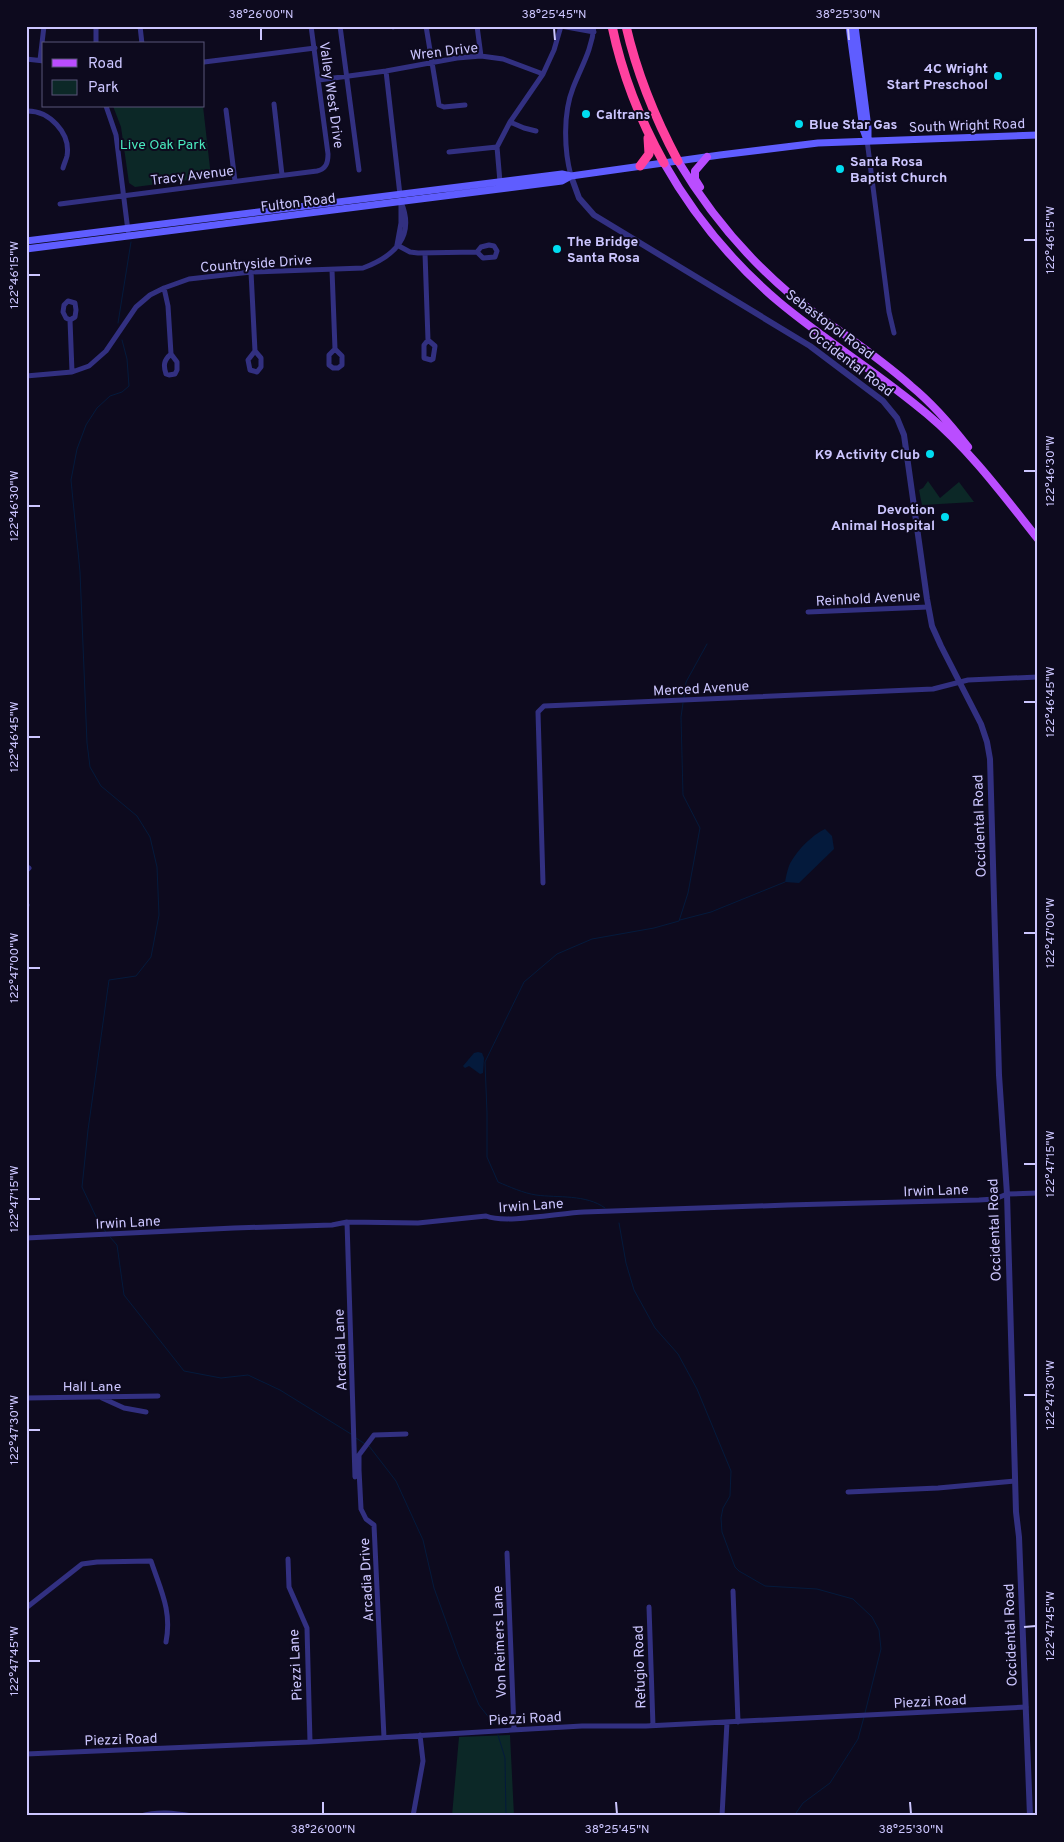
<svg xmlns="http://www.w3.org/2000/svg" width="1064" height="1842" font-family="Overpass,sans-serif">
  <style>
    .green { fill: #0c2827 }
    .water { fill: #041a3c }
    .lines { fill: none; stroke-linecap: round; stroke-linejoin: round }
    .stream { stroke: #041a3c; stroke-width: 1 }
    .minor { stroke: #323081; stroke-width: 5 }
    .tertiary { stroke: #323081; stroke-width: 6 }
    .secondary { stroke: #5f5dff; stroke-width: 7 }
    .primary { stroke: #ba4dff; stroke-width: 8 }
    .motorway { stroke: #ff419f; stroke-width: 9 }
    .ticks { fill: none; stroke: #ccc6ff; stroke-width: 2 }
    .poi-dot { fill: #00ddf1; stroke: #0d0a1e; stroke-width: 2 }
    .labels { text-anchor: middle; stroke-width: 4; stroke-linejoin: round; paint-order: stroke }
    .street-label { font-size: 14px; fill: #ccc6ff; stroke: #0d0a1e }
    .poi-label { font-size: 14px; font-weight: bold; fill: #ccc6ff; stroke: #0d0a1e; text-anchor: start }
    .park-label { font-size: 14px; fill: #49e9be; stroke: #0d0a1e }
    .neatline { fill: none; stroke: #ccc6ff; stroke-width: 2 }
    .ticks-label { font-size: 12px; text-anchor: middle; fill: #ccc6ff }
  </style>
  <rect width="100%" height="100%" fill="#0d0a1e"/>
  <path class="green" d="M113 106H203L211 177 135 187 129 183 121 127Z
    M928 481 940 498 959 482 974 502 922 505 919 490 923 488Z
    M510 1735 514 1816H452L459 1737Z"/>
  <path class="water" d="M825 829 832 836 834 849 799 883 785 882C786 877 787 871 789 866 795 852 812 835 825 829Z
    M478 1052 482 1053 484 1058 483 1073 480 1074 469 1066 465 1068 463 1066 474 1053Z"/>
  <g class="lines">
    <path class="stream" d="M118 323 131 242
      M684 698 686 682 707 644
      M680 920 711 912 785 882
      M605 1208C586 1194 558 1198 536 1195 523 1193 510 1187 498 1182L487 1157V1113L485 1062 524 982 557 954 592 939 654 928 679 921 688 893 700 828 683 795 681 717 683 703
      M619 1223 626 1263 634 1290 655 1328 678 1354 697 1389 731 1471 730 1496 723 1508 721 1518 722 1532 735 1567 739 1571 765 1586 817 1589 853 1599 872 1617 879 1630 881 1649 865 1713
      M106 1232 99 1223 82 1187 88 1130 109 980 136 976 151 957 159 915 157 867 150 837 137 816 101 786 90 767 87 743 80 572 71 480 77 449 86 425 97 408 110 396 122 392 129 386 127 359 122 340
      M110 1237 117 1245 124 1295 184 1371 221 1378 248 1375 280 1390 351 1434
      M356 1438 365 1444
      M369 1446 396 1481 423 1540 434 1588 459 1657 479 1705 494 1724
      M498 1735 505 1758 506 1816
      M794 1816 803 1803 830 1783 858 1739 864 1717"/>
    <path class="minor" d="M96 26V44
      M140 26 142 44
      M340 26 359 170
      M426 26 439 105 444 107 465 105
      M477 26 481 56
      M393 27 395 26
      M26 59 44 61
      M40 60 44 26
      M204 62 315 48
      M386 71 400 195
      M319 80 386 71 457 58 481 56 503 59 543 74
      M274 104 282 175
      M106 106 116 135 128 231
      M226 110 235 181
      M26 111C49 110 71 133 67 156 66 160 64 164 63 168
      M510 122 524 128 536 131
      M1037 135 1038 143
      M867 140 889 312 894 333
      M449 152 497 147
      M571 176C564 150 563 113 573 88 581 67 592 50 594 26
      M500 182 497 147 510 122 543 74 554 50 561 26 594 32
      M60 204 317 171C326 169 328 163 328 154L311 26
      M397 245 401 223V204
      M397 245 410 252 418 253 477 252 483 258 495 257 497 251 494 246 489 245 481 247 477 252
      M425 253 428 340 424 345V358L431 360 433 359 435 346 428 340
      M332 270 335 349 329 355V365L333 368H338L342 365V356L335 349
      M251 272 255 351 248 360 250 370 257 372 261 367V358L255 351
      M164 288 168 306 171 354C164 360 163 365 166 374L169 375 175 374 177 370V362L171 354
      M70 320 66 318 63 312 64 305 68 301 75 303 76 310 75 317 70 320 72 372
      M26 376 72 372 89 366 106 351 136 307 150 295 164 288 189 279 251 272 363 268C393 257 416 237 401 202
      M808 612 928 607
      M26 871 29 868
      M543 883 538 712 544 706 933 689 968 680 1038 677
      M26 905H27
      M347 1222 355 1477
      M26 1238 234 1228 332 1225 347 1222 418 1223 486 1216C505 1224 560 1213 584 1212 716 1207 847 1203 979 1200L995 1199 1007 1194 1038 1193
      M26 1398 158 1396
      M102 1398 124 1408 146 1412
      M848 1492 938 1488 1015 1481
      M507 1553 514 1729
      M288 1559 289 1587 307 1628 310 1742
      M733 1591 738 1722
      M649 1607 653 1726
      M26 1608 82 1564 97 1562 151 1561C161 1591 172 1611 166 1642
      M384 1738 374 1525 366 1519 361 1509 359 1470V1455L374 1435 406 1434
      M26 1754 310 1742 582 1726H646L1026 1707
      M141 1816C158 1811 174 1813 192 1816
      M413 1816 423 1761 420 1735
      M722 1816 727 1722"/>
    <path class="tertiary" d="M571 176 579 198 594 215 810 346 883 401 897 418 904 435 927 599 932 626 941 646 981 724 987 742 990 759 999 1075 1007 1194 1016 1512 1019 1537 1030 1816"/>
    <path class="secondary" d="M849 26 863 129 867 140
      M855 26 868 128V138
      M26 241 562 174 571 176
      M26 249 562 181 571 176 720 155 818 143 1038 135"/>
    <path class="primary" d="M678 161C708 211 745 256 790 294 830 326 873 352 911 386 933 404 951 425 968 447
      M664 163C694 216 733 263 779 302 827 342 880 374 927 414 970 450 1003 495 1038 539
      M700 187 695 179V171L707 157"/>
    <path class="motorway" d="M612 26C622 74 640 120 664 163
      M626 26C637 74 655 118 678 161
      M640 166 649 154 648 138"/>
  </g>
  <path class="ticks" d="M261 28V40M554 28 555 40M848 28 849 40M1024 240H1036M28 275H40M1024 471H1036M28 506H40M1024 702H1036M28 737H40M1024 933H1036M28 968H40M1024 1164H1036M28 1199H40M1024 1395H1036M28 1430H40M1024 1627 1036 1626M28 1661H40M323 1802V1814M616 1802 617 1814M910 1802 911 1814"/>
  <g class="poi-dot">
    <circle cx="998" cy="76" r="5"/>
    <circle cx="586" cy="114" r="5"/>
    <circle cx="799" cy="124" r="5"/>
    <circle cx="840" cy="169" r="5"/>
    <circle cx="557" cy="249" r="5"/>
    <circle cx="930" cy="454" r="5"/>
    <circle cx="945" cy="517" r="5"/>
  </g>
  <g class="labels">
    <g class="street-label">
      <text transform="translate(444 51) rotate(-7)" y="5">Wren Drive</text>
      <text transform="translate(332 95) rotate(82)" y="5">Valley West Drive</text>
      <text transform="translate(967 125) rotate(-2)" y="5">South Wright Road</text>
      <text transform="translate(192 175) rotate(-7)" y="5">Tracy Avenue</text>
      <text transform="translate(298 202) rotate(-7)" y="5">Fulton Road</text>
      <text transform="translate(256 263) rotate(-4)" y="5">Countryside Drive</text>
      <text transform="translate(830 324) rotate(37)" y="5">Sebastopol Road</text>
      <text transform="translate(851 362) rotate(37)" y="5">Occidental Road</text>
      <text transform="translate(868 598) rotate(-3)" y="5">Reinhold Avenue</text>
      <text transform="translate(701 688) rotate(-3)" y="5">Merced Avenue</text>
      <text transform="translate(979 826) rotate(-92)" y="5">Occidental Road</text>
      <text transform="translate(936 1190) rotate(-2)" y="5">Irwin Lane</text>
      <text transform="translate(531 1205) rotate(-4)" y="5">Irwin Lane</text>
      <text transform="translate(128 1222) rotate(-3)" y="5">Irwin Lane</text>
      <text transform="translate(994 1230) rotate(-92)" y="5">Occidental Road</text>
      <text transform="translate(340 1350) rotate(-92)" y="5">Arcadia Lane</text>
      <text x="92" y="1391">Hall Lane</text>
      <text transform="translate(366 1580) rotate(-93)" y="5">Arcadia Drive</text>
      <text transform="translate(1010 1635) rotate(-92)" y="5">Occidental Road</text>
      <text transform="translate(499 1642) rotate(-92)" y="5">Von Reimers Lane</text>
      <text transform="translate(295 1665) rotate(-93)" y="5">Piezzi Lane</text>
      <text transform="translate(639 1667) rotate(-92)" y="5">Refugio Road</text>
      <text transform="translate(930 1701) rotate(-3)" y="5">Piezzi Road</text>
      <text transform="translate(525 1718) rotate(-3)" y="5">Piezzi Road</text>
      <text transform="translate(121 1739) rotate(-2)" y="5">Piezzi Road</text>
    </g>
    <g class="poi-label">
      <text x="988" y="73" text-anchor="end">4C Wright<tspan x="988" dy="16">Start Preschool</tspan></text>
      <text x="596" y="119">Caltrans</text>
      <text x="809" y="129">Blue Star Gas</text>
      <text x="850" y="166">Santa Rosa<tspan x="850" dy="16">Baptist Church</tspan></text>
      <text x="567" y="246">The Bridge<tspan x="567" dy="16">Santa Rosa</tspan></text>
      <text x="920" y="459" text-anchor="end">K9 Activity Club</text>
      <text x="935" y="514" text-anchor="end">Devotion<tspan x="935" dy="16">Animal Hospital</tspan></text>
    </g>
    <g class="park-label">
      <text x="163" y="149">Live Oak Park</text>
    </g>
  </g>
  <rect width="1064" height="1842" fill="none" stroke="#0d0a1e" stroke-width="55"/>
  <rect x="42" y="42" width="162" height="65" fill="#0d0a1e" stroke="#595578"/>
  <rect x="52" y="59" width="25" height="8" fill="#ba4dff" stroke="#595578"/>
  <text x="88" y="68" font-size="15" fill="#ccc6ff">Road</text>
  <rect x="52" y="80" width="25" height="15" fill="#0c2827" stroke="#595578"/>
  <text x="88" y="92" font-size="15" fill="#ccc6ff">Park</text>
  <rect x="28" y="28" width="1008" height="1786" class="neatline"/>
  <g class="ticks-label">
    <text x="261" y="18">38°26'00"N</text>
    <text x="554" y="18">38°25'45"N</text>
    <text x="848" y="18">38°25'30"N</text>
    <text transform="translate(1050 240) rotate(-90)" y="4">122°46'15"W</text>
    <text transform="translate(14 275) rotate(-90)" y="4">122°46'15"W</text>
    <text transform="translate(1050 471) rotate(-90)" y="4">122°46'30"W</text>
    <text transform="translate(14 506) rotate(-90)" y="4">122°46'30"W</text>
    <text transform="translate(1050 702) rotate(-90)" y="4">122°46'45"W</text>
    <text transform="translate(14 737) rotate(-90)" y="4">122°46'45"W</text>
    <text transform="translate(1050 933) rotate(-90)" y="4">122°47'00"W</text>
    <text transform="translate(14 968) rotate(-90)" y="4">122°47'00"W</text>
    <text transform="translate(1050 1164) rotate(-90)" y="4">122°47'15"W</text>
    <text transform="translate(14 1199) rotate(-90)" y="4">122°47'15"W</text>
    <text transform="translate(1050 1395) rotate(-90)" y="4">122°47'30"W</text>
    <text transform="translate(14 1430) rotate(-90)" y="4">122°47'30"W</text>
    <text transform="translate(1050 1626) rotate(-90)" y="4">122°47'45"W</text>
    <text transform="translate(14 1661) rotate(-90)" y="4">122°47'45"W</text>
    <text x="323" y="1833">38°26'00"N</text>
    <text x="617" y="1833">38°25'45"N</text>
    <text x="911" y="1833">38°25'30"N</text>
  </g>
</svg>
